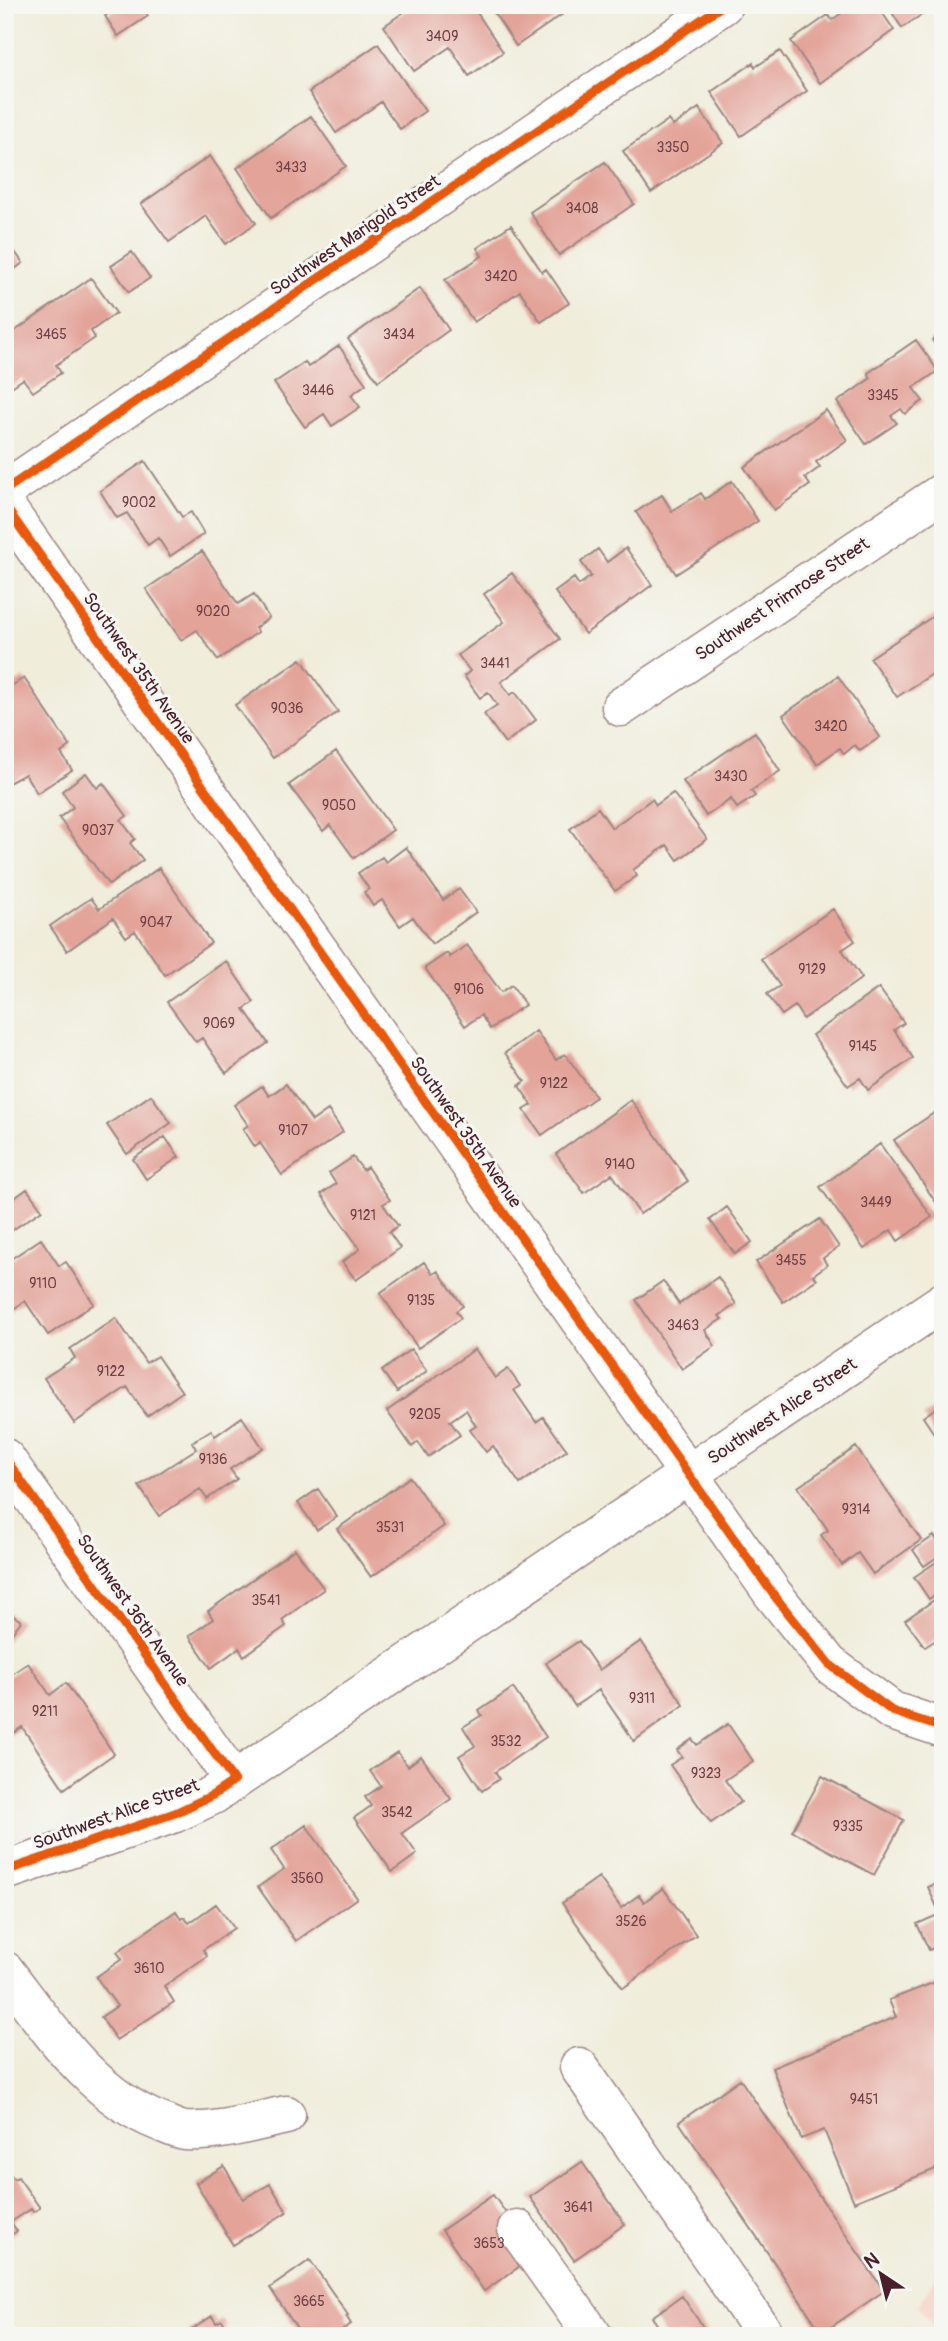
<svg xmlns="http://www.w3.org/2000/svg" width="948" height="2341" font-family="Pangolin,sans-serif">
  <style>
    .built { fill: #f6d2c4 }
    .building { fill: #e3a399 }
    .lines { fill: none; stroke-linecap: round; stroke-linejoin: round }
    .minor-casing { stroke: #9d8683; stroke-width: 41 }
    .minor { stroke: #fff; stroke-width: 38 }
    .cycleway-casing { stroke: #f6f6f2; stroke-width: 13 }
    .cycleway { stroke: #e8590c; stroke-width: 9 }
    .labels { text-anchor: middle; stroke-width: 6; stroke-linejoin: round; paint-order: stroke }
    .number-label { font-size: 14px; fill: #704046 }
    .street-label { font-size: 18px; fill: #4a1f2b; stroke: #f6f6f2 }
  </style>
  <rect width="100%" height="100%" fill="#f6f6f2"/>
  <filter id="ink" filterUnits="userSpaceOnUse"><feTurbulence type="fractalNoise" baseFrequency=".0143" numOctaves="2"/><feDisplacementMap in="SourceGraphic" scale="14" xChannelSelector="R" yChannelSelector="G"/><feConvolveMatrix kernelMatrix="1 2 1 2 8 2 1 2 1" color-interpolation-filters="sRGB"/></filter>
  <filter id="wash" filterUnits="userSpaceOnUse"><feTurbulence type="fractalNoise" baseFrequency=".00686" numOctaves="4" result="noise"/><feDisplacementMap in="SourceGraphic" scale="28" xChannelSelector="R" yChannelSelector="G"/><feGaussianBlur stdDeviation="1.57" result="paint"/><feColorMatrix in="noise" values="0 0 0 0 0 0 0 0 0 0 0 0 0 0 0 0 0 1.4 0 .05"/><feComposite in="paint" operator="in"/></filter>
  <g filter="url(#wash)">
    <rect width="100%" height="100%" fill="#f0eddb"/>
    <path class="built" d="M943 2264V2336H940L918 2306Z"/>
    <g id="blocks">
      <path class="building" d="M120 5H141L148 16 118 36 105 16Z
        M414 5H472L503 52 469 76 450 47 414 71 384 26Z
        M489 5H576L516 46Z
        M853 5H877L894 30 820 83 791 41 828 15 832 20Z
        M887 5H936L902 28Z
        M378 44 425 111 400 129 381 102 336 133 309 92Z
        M780 51 807 91 741 136 711 92 753 63 755 67Z
        M699 108 723 143 651 193 623 151 668 120 673 126Z
        M311 116 346 166 271 218 237 168Z
        M210 156 256 223 226 244 206 216 169 242 141 204Z
        M605 162 634 204 559 255 530 212Z
        M511 225 542 272 546 269 569 303 541 322 520 291 474 322 445 280 482 256 477 248Z
        M5 238 23 263 5 276Z
        M132 252 150 278 129 292 111 266Z
        M91 278 116 313 91 331 95 338 56 365 61 373 33 392 23 379 10 388 5 381V338Z
        M420 288 449 330 378 381 348 339Z
        M943 333V356L932 340Z
        M916 340 938 371 913 388 923 401 905 414 901 409 891 416 897 423 866 444 837 402 871 378 868 373Z
        M339 346 366 384 351 395 360 407 332 426 324 414 305 427 274 383 305 362 308 367Z
        M826 410 847 440 816 462 820 467 805 478 810 485 774 510 744 467Z
        M145 461 182 517 191 512 204 534 170 556 158 538 148 545 127 513 117 518 100 491Z
        M732 481 758 521 676 574 636 512 662 495 672 511 701 493 705 499Z
        M626 548 652 585 585 634 555 592 574 578 579 585 591 576 581 562 598 549 607 562Z
        M202 551 238 604 254 594 269 618 255 628 258 632 218 660 197 630 181 640 146 589Z
        M512 573 560 639 501 682 510 695 515 692 536 720 505 743 484 714 497 705 488 692 480 698 464 676 470 671 458 655 504 622 484 594Z
        M938 613 943 620V667L897 697 870 658Z
        M301 659 338 712 273 758 235 705Z
        M838 676 880 737 860 751 855 745 844 754 840 748 817 764 783 715Z
        M24 678 70 746 61 753 72 770 37 793 25 774 5 785V750L8 748 5 744V690Z
        M755 732 780 771 751 791 755 796 737 808 731 799 706 816 683 781Z
        M336 751 393 830 354 858 330 825 323 831 289 785Z
        M86 773 97 788 103 783 127 816 121 820 135 839 130 843 143 860 109 885 59 818 73 807 62 791Z
        M673 793 707 839 678 860 667 845 633 870 637 876 615 891 570 829 598 808 612 828 652 799 656 805Z
        M406 847 443 900 459 889 476 912 432 944 413 917 400 926 382 900 373 906 364 892 369 889 358 873 382 857 386 862Z
        M159 868 211 943 165 975 135 931 126 937 113 918 67 951 50 926 91 898 99 909Z
        M833 909 855 941 842 950 862 978 803 1019 795 1006 782 1015 767 994 780 986 761 959Z
        M467 945 501 992 512 985 525 1005 490 1029 481 1015 465 1026 425 968 447 953 450 957Z
        M226 961 254 1002 244 1009 268 1043 226 1073 202 1038 196 1042 167 1002Z
        M879 988 904 1023 894 1030 913 1058 868 1090 860 1078 848 1086 812 1035Z
        M536 1031 556 1060 565 1054 596 1097 542 1135 524 1110 532 1105 519 1086 525 1081 505 1053Z
        M286 1084 312 1121 328 1110 343 1132 282 1175 260 1143 255 1147 243 1129 248 1125 234 1105 262 1086 269 1096Z
        M151 1095 171 1123 127 1154 107 1125Z
        M631 1100 688 1181 640 1214 612 1174 584 1193 556 1154Z
        M943 1107V1213L894 1140Z
        M165 1137 179 1157 146 1179 133 1159Z
        M880 1144 932 1217 898 1241 891 1230 864 1249 820 1187Z
        M353 1157 363 1170 367 1167 390 1200 383 1204 398 1226 389 1232 400 1248 356 1280 342 1262 360 1249 321 1194 336 1184 329 1173Z
        M27 1189 42 1210 5 1235V1205Z
        M727 1207 752 1242 735 1254 710 1220Z
        M820 1219 839 1247 823 1258 827 1265 813 1275 817 1279 783 1302 756 1262Z
        M41 1239 59 1266 66 1262 94 1304 48 1335 25 1301 5 1315V1263Z
        M424 1262 433 1274 438 1271 463 1306 456 1311 461 1318 418 1348 380 1293Z
        M718 1277 736 1304 719 1316 722 1319 705 1330 715 1346 682 1369 636 1300 663 1281 679 1304Z
        M116 1318 146 1363 157 1356 182 1392 147 1416 127 1387 74 1423 44 1378 75 1358 70 1349Z
        M411 1349 427 1371 397 1392 382 1371Z
        M475 1349 495 1378 508 1369 520 1386 514 1390 536 1422 543 1417 567 1450 520 1484 493 1446 486 1452 470 1430 476 1426 466 1410 450 1421 460 1435 428 1457 418 1442 412 1447 387 1411Z
        M943 1403V1447L923 1417Z
        M242 1417 263 1448 230 1469 237 1479 207 1499 200 1489 159 1516 139 1486 196 1449 192 1442 211 1430 215 1436Z
        M856 1447 921 1540 873 1574 858 1553 842 1565 821 1535 828 1530 798 1487Z
        M410 1477 444 1526 371 1577 337 1529Z
        M318 1489 337 1517 317 1530 298 1503Z
        M934 1536 943 1549V1553L924 1566 913 1550Z
        M295 1549 324 1589 282 1620 286 1626 244 1656 239 1648 211 1668 189 1636 213 1619 208 1611Z
        M942 1558 943 1589 929 1599 914 1577Z
        M943 1594V1649L936 1640 925 1647 905 1620Z
        M5 1610 21 1621 5 1643Z
        M579 1641 599 1670 641 1641 684 1705 634 1741 599 1690 575 1706 546 1663Z
        M28 1663 50 1695 66 1683 114 1754 64 1789 22 1727 5 1739V1679Z
        M513 1688 546 1737 495 1772 499 1779 482 1791 459 1756 475 1746 463 1727 482 1715 479 1711Z
        M728 1724 753 1761 725 1780 741 1802 711 1823 670 1765 682 1757 677 1750 692 1739 697 1745Z
        M397 1752 408 1766 421 1756 451 1799 402 1833 417 1854 392 1872 354 1818 371 1806 365 1797 381 1786 370 1771Z
        M822 1776 904 1820 874 1875 792 1831Z
        M306 1825 357 1898 296 1941 258 1887 284 1869 271 1850Z
        M943 1857V1879L935 1861Z
        M599 1877 621 1908 639 1895 644 1902 663 1888 696 1935 623 1988 562 1903Z
        M943 1881V1944L929 1950 917 1924 940 1914 928 1887Z
        M216 1904 234 1928 203 1950 207 1956 164 1986 174 2002 116 2040 101 2017 117 2006 96 1977 122 1959 117 1952 176 1911 181 1919 184 1917 189 1923Z
        M943 1979V2166L854 2202 824 2130 801 2139 772 2068 896 2017 889 2000Z
        M740 2079 884 2291 822 2333 679 2122Z
        M582 2162 625 2224 574 2260 530 2197Z
        M224 2166 243 2199 270 2184 287 2212 233 2245 196 2183Z
        M5 2167 14 2179 18 2177 40 2208 33 2212 31 2209 11 2222 17 2231 5 2239Z
        M493 2195 536 2255 484 2291 442 2230Z
        M310 2260 348 2315 346 2316 351 2324 334 2336H302L270 2288Z
        M682 2296 709 2336H665L652 2317Z
        M212 2316 216 2323 222 2320 227 2328 221 2331 225 2336H189L187 2333Z"/>
    </g>
  </g>
  <g filter="url(#ink)">
    <use href="#blocks" fill-opacity="0" stroke="#9d8683" stroke-width="2"/>
    <g class="lines">
      <g class="minor-casing">
        <path id="minor" d="M5 490 723 5
          M5 506 773 1594 829 1664 892 1711 943 1728
          M621 707 943 492
          M5 1458 234 1781
          M5 1871 175 1813 213 1795 943 1302
          M5 1971C48 2027 91 2095 160 2122 168 2125 177 2130 185 2131 219 2133 253 2122 286 2115
          M579 2067 766 2336
          M517 2229 593 2336"/>
      </g>
      <use href="#minor" class="minor"/>
      <g class="cycleway-casing">
        <path id="cycleway" d="M5 490 723 5
          M5 506 773 1594 829 1664 892 1711 943 1728
          M5 1458 234 1781 213 1795 175 1813 5 1871"/>
      </g>
      <use href="#cycleway" class="cycleway"/>
    </g>
  </g>
  <g class="labels">
    <g class="number-label">
      <text x="442" y="41">3409</text>
      <text x="673" y="152">3350</text>
      <text x="291" y="172">3433</text>
      <text x="582" y="213">3408</text>
      <text x="501" y="281">3420</text>
      <text x="51" y="339">3465</text>
      <text x="399" y="339">3434</text>
      <text x="318" y="395">3446</text>
      <text x="883" y="400">3345</text>
      <text x="139" y="507">9002</text>
      <text x="213" y="616">9020</text>
      <text x="495" y="668">3441</text>
      <text x="287" y="713">9036</text>
      <text x="831" y="731">3420</text>
      <text x="731" y="781">3430</text>
      <text x="339" y="810">9050</text>
      <text x="98" y="835">9037</text>
      <text x="156" y="927">9047</text>
      <text x="812" y="974">9129</text>
      <text x="469" y="994">9106</text>
      <text x="219" y="1028">9069</text>
      <text x="863" y="1051">9145</text>
      <text x="554" y="1088">9122</text>
      <text x="293" y="1135">9107</text>
      <text x="620" y="1169">9140</text>
      <text x="876" y="1207">3449</text>
      <text x="363" y="1220">9121</text>
      <text x="791" y="1265">3455</text>
      <text x="43" y="1288">9110</text>
      <text x="421" y="1305">9135</text>
      <text x="683" y="1330">3463</text>
      <text x="111" y="1376">9122</text>
      <text x="425" y="1419">9205</text>
      <text x="213" y="1464">9136</text>
      <text x="856" y="1514">9314</text>
      <text x="390" y="1532">3531</text>
      <text x="266" y="1605">3541</text>
      <text x="642" y="1703">9311</text>
      <text x="45" y="1716">9211</text>
      <text x="506" y="1746">3532</text>
      <text x="706" y="1778">9323</text>
      <text x="397" y="1817">3542</text>
      <text x="848" y="1831">9335</text>
      <text x="307" y="1883">3560</text>
      <text x="631" y="1926">3526</text>
      <text x="149" y="1973">3610</text>
      <text x="864" y="2104">9451</text>
      <text x="578" y="2212">3641</text>
      <text x="489" y="2248">3653</text>
      <text x="309" y="2306">3665</text>
    </g>
    <g class="street-label">
      <text transform="translate(355 235) rotate(-34)" y="6">Southwest Marigold Street</text>
      <text transform="translate(782 599) rotate(-34)" y="6">Southwest Primrose Street</text>
      <text transform="translate(139 668) rotate(55)" y="6">Southwest 35th Avenue</text>
      <text transform="translate(466 1132) rotate(55)" y="6">Southwest 35th Avenue</text>
      <text transform="translate(782 1411) rotate(-34)" y="6">Southwest Alice Street</text>
      <text transform="translate(133 1610) rotate(55)" y="6">Southwest 36th Avenue</text>
      <text transform="translate(116 1814) rotate(-20)" y="6">Southwest Alice Street</text>
    </g>
  </g>
  <rect width="948" height="2341" fill="none" stroke="#f6f6f2" stroke-width="28"/>
  <g transform="translate(881 2274) rotate(325)" stroke="#f6f6f2" stroke-width="5" paint-order="stroke">
  <path d="M0-5L12 26L0 18L-12 26Z" fill="#4a1f2b"/>
  <text y="-10" font-size="19" font-weight="bold" text-anchor="middle" fill="#4a1f2b">N</text>
  </g>
</svg>
